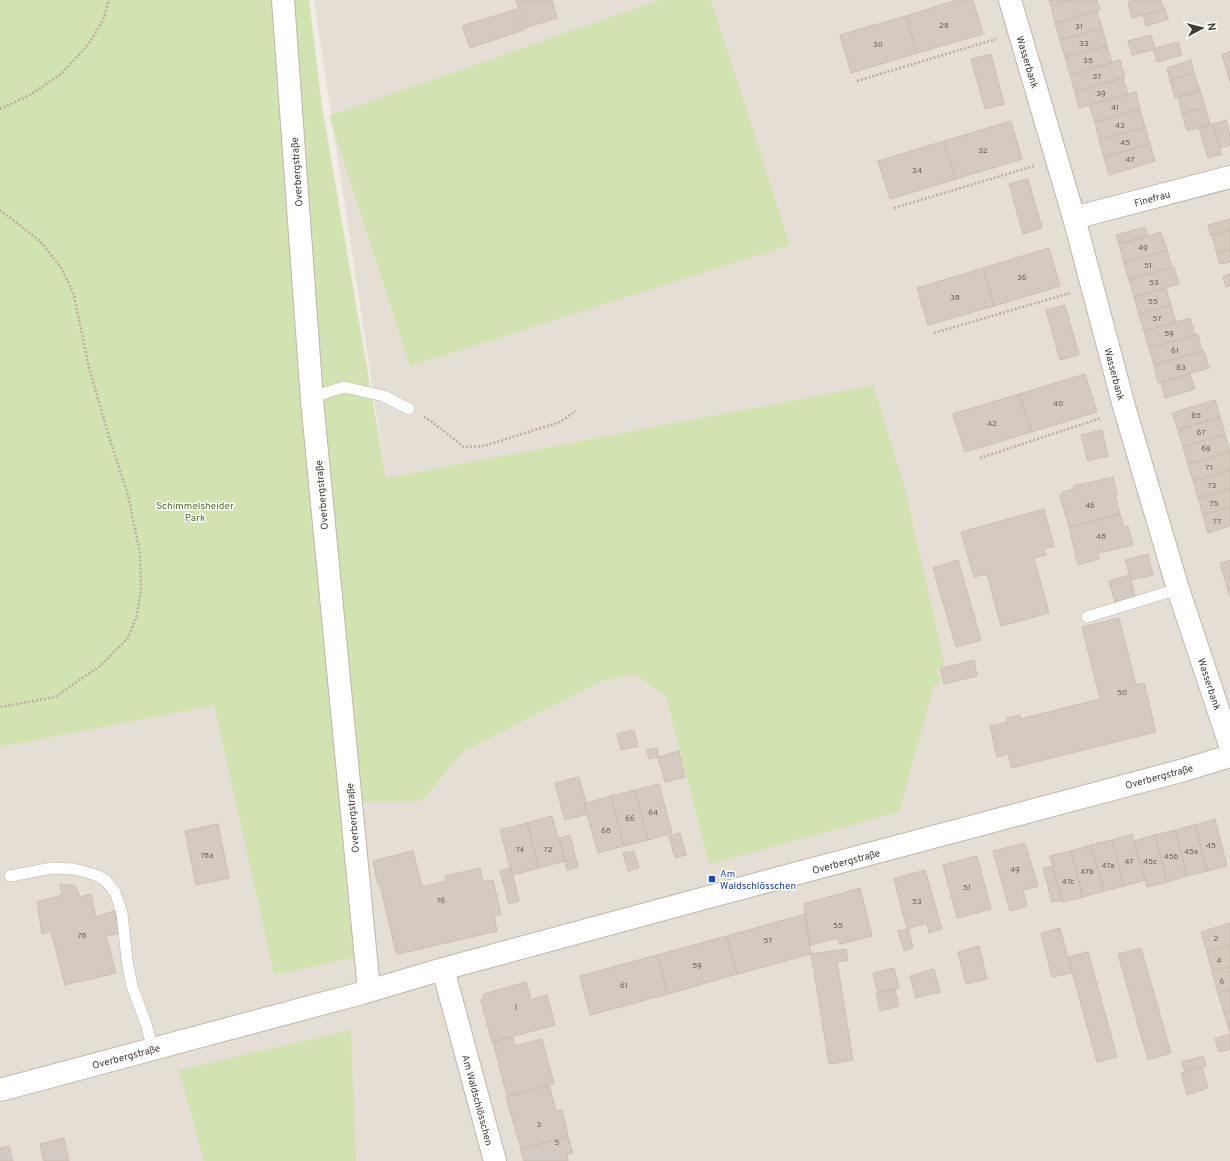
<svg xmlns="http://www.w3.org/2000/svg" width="1230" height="1161" font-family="Overpass,sans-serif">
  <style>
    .residential { fill: #e5ded4 }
    .green { fill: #d1e3b1 }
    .building { fill: #d5cabf; stroke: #ccbeaf }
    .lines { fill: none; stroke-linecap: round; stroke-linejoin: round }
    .lane-casing { stroke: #bfb6ac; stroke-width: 12 }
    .street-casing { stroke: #bfb6ac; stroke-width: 24 }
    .path { stroke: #bcad9b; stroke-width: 2.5; stroke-dasharray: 2 2; stroke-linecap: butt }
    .lane { stroke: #fff; stroke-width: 11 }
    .street { stroke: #fff; stroke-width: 22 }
    .transit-dot { fill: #1a4fb4; stroke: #fff; stroke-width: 1.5 }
    .labels { text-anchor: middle; stroke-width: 3; stroke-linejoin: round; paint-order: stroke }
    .number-label { font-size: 8px; fill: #686058 }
    .street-label { font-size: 10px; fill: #433c35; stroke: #fff }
    .park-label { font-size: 10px; fill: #4d702e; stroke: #fff }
    .transit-label { font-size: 10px; fill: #164399; stroke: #fff; text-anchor: start }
  </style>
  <rect width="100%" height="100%" fill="#f1ece5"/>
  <path class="residential" d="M314 0H1230V1161H0V747L214 704 274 975 361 802 422 801 463 752 602 681 635 674 666 697 709 864 934 685 941 683 937 668 945 665 873 385 386 478Z"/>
  <path class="green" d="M0 0H309L322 107 386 478 873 385 903 481 945 666 937 669 941 683 934 685 899 812 709 864 666 697 635 674 602 681 463 752 422 801 361 802 365 955 274 975 214 705 0 747Z
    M659 0H711L790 245 410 366 329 116Z
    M351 1030 356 1161H204L179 1070Z"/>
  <path class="building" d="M516 0H552L557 18 525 28Z
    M957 0H973L983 34 917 53 906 16Z
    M1049 0H1071L1051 6Z
    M1071 0H1097L1100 10 1055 23 1051 6Z
    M1134 0H1161L1164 9 1132 18 1128 2Z
    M517 9 524 30 470 48 462 26Z
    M1165 9 1168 19 1146 26 1143 15Z
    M1097 11 1102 28 1060 40 1055 23Z
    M906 16 917 53 851 73 840 35Z
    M1102 28 1107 46 1065 57 1060 40Z
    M1151 35 1155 49 1132 55 1128 41Z
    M1178 42 1182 55 1157 62 1153 49Z
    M1107 46 1112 63 1070 75 1065 57Z
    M1230 51V82L1222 55Z
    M991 54 1004 104 985 109 971 59Z
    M1120 60 1125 77 1075 92 1070 75Z
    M1191 60 1194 73 1170 80 1167 68Z
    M1194 73 1200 90 1175 98 1170 80Z
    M1123 78 1128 94 1079 108 1075 92Z
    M1200 90 1205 107 1182 114 1178 97Z
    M1136 92 1140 109 1095 122 1089 105Z
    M1205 107 1210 124 1187 131 1182 114Z
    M1140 109 1145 127 1099 140 1095 122Z
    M1226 120 1230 135V145L1220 148 1213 124Z
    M1011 121 1022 159 956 179 944 141Z
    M1213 124 1222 154 1208 158 1199 128Z
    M1145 127 1150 144 1104 157 1099 140Z
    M944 141 956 179 890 199 878 161Z
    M1150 144 1155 161 1109 175 1104 157Z
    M1028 179 1042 228 1023 234 1009 184Z
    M1230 219V230L1211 236 1208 225Z
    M1145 227 1148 236 1119 244 1116 235Z
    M1230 230V250L1217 254 1212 235Z
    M1161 232 1167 250 1124 263 1119 244Z
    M1049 248 1060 286 994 306 983 268Z
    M1167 250 1172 267 1129 280 1124 263Z
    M1230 250V262L1220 264 1217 254Z
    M1172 267H1174L1179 284 1134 297 1129 280Z
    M983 268 994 306 928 325 917 288Z
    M1230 274V286L1226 287 1223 276Z
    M1166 288 1171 305 1139 314 1134 297Z
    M1065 305 1079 355 1060 360 1046 310Z
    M1171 305 1176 322 1144 331 1139 314Z
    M1190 318 1195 335 1149 348 1144 331Z
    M1198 334 1202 351 1154 365 1149 348Z
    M1202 351H1204L1209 368 1158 383 1154 365Z
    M1085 374 1097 412 1031 432 1019 394Z
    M1190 374 1195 389 1165 398 1161 382Z
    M1019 394 1031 432 965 452 953 414Z
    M1215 400 1220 417 1178 430 1172 413Z
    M1220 417 1225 434 1183 447 1178 430Z
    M1102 430 1108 456 1088 461 1081 435Z
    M1225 434 1230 452 1188 464 1183 447Z
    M1230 452V470L1193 481 1188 464Z
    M1230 470V489L1198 498 1193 481Z
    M1113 477 1117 495H1115L1120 514 1069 527 1060 496 1062 492 1074 489 1073 486Z
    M1230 489V507L1203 515 1198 498Z
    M1230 507V526L1208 533 1203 515Z
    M1044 509 1054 546 1044 549 1046 555 1034 558 1049 613 1001 626 987 574 974 577 961 532Z
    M1120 514 1124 527 1128 526 1133 545 1098 553 1099 559 1078 565 1069 527Z
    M1148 554 1153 575 1131 580 1125 560Z
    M958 560 981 640 956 647 933 568Z
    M1230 560V578L1225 580 1220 563Z
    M1130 575 1135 597 1115 602 1109 581Z
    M1230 578V597L1225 580Z
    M1119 618 1136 685 1144 683 1156 732 1012 768 1008 754 997 757 990 726 1008 722 1007 718 1020 715 1021 719 1100 699 1082 627Z
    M974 660 977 676 944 684 940 669Z
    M634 730 638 746 621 750 617 734Z
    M657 748 658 757 649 759 647 750Z
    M679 751 685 777 665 782 658 757Z
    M579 777 586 803 584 804 587 814 565 820 555 783Z
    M659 784 672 833 648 840 635 790Z
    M635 790 648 840 624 846 611 796Z
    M611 796 624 846 598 853 584 804Z
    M552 816 565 861 539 868 527 823Z
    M1215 819 1227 866 1207 871 1195 825Z
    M527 823 539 868 512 875 500 830Z
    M218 824 229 878 196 885 185 831Z
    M1195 825 1207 871 1187 876 1175 830Z
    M1175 830 1187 876 1167 882 1155 835Z
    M680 833 686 855 675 858 669 836Z
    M1132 834 1145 880 1124 886 1112 840Z
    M570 835 578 867 567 870 559 838Z
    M1155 835 1167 882 1147 887 1134 841Z
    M1112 840 1124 886 1104 891 1091 845Z
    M1025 843 1038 886 1023 890 1027 906 1010 911 993 851Z
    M1091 845 1104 891 1083 897 1071 851Z
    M413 851 422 887 446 881 445 876 480 868 483 882 493 880 501 914 494 916 497 931 398 954 396 952 380 885H378L373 861Z
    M634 851 639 868 628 871 623 853Z
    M1071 851 1083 897 1062 902 1050 856Z
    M977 856 991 909 957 918 943 865Z
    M1053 866 1062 900 1052 902 1043 868Z
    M511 868 519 901 509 904 500 871Z
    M925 870 942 929 929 933 927 923 907 929 894 879Z
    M60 884 71 885 76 887 80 897 91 894 96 917 114 911 120 933 106 936 116 973 65 985 51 931 42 934 37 902 62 895Z
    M860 888 872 936 840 944 838 938 810 945 804 904Z
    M805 914 811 954 737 974 727 936Z
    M1230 923V945L1207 952 1201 932Z
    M1060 928 1072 973 1052 977 1041 933Z
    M908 929 913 948 904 951 898 931Z
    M727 936 737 974 668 994 657 955Z
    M1230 945V967L1212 972 1207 952Z
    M979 946 987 979 966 984 958 952Z
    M1141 948 1171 1053 1148 1060 1118 954Z
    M846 949 848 960 837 962 853 1060 829 1064 811 954Z
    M1088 952 1117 1057 1097 1062 1068 957Z
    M657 955 668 994 590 1015 580 976Z
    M1230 967V990L1218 993 1212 972Z
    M894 968 899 988 878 993 873 973Z
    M934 969 940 992 916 998 910 976Z
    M526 982 531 1000 547 995 555 1025 492 1042 481 1001 484 994Z
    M895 989 899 1006 880 1011 876 993Z
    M1230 990V1012L1224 1013 1218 993Z
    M1230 1012V1033L1224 1013Z
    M1230 1034V1049L1219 1052 1215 1039Z
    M513 1036 515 1046 542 1039 554 1084 507 1096 493 1042Z
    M1203 1056 1206 1066 1185 1072 1182 1062Z
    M1202 1067 1208 1088 1187 1095 1181 1073Z
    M549 1085 556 1111 562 1110 568 1136 521 1149 506 1097Z
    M568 1136 573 1153 567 1154 568 1161H524L521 1149Z
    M64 1138 69 1161H44L40 1144Z
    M9 1146 13 1161H0V1148Z"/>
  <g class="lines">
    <g class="lane-casing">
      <path id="lane" d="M312 400 322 394 344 387 384 396 409 409
        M1087 617 1178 589
        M10 876 52 868 73 869 86 872 98 876 106 881 115 892 122 913 127 960 132 986 145 1021 153 1048"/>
    </g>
    <g class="street-casing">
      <path id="street" d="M283 0 312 400 369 990
        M1010 0 1074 218 1125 410 1178 589 1230 745
        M1074 218 1230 177
        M443 969 495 1161
        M0 1090 362 993 443 969 716 895 1184 770 1230 756"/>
    </g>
    <path class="path" d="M857 81 996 39
      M0 109 30 95 61 74 88 45 103 20 109 0
      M894 208 1034 166
      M0 210 40 241 62 269 74 295 89 368 110 440 128 495 140 553 141 588 137 615 128 638 100 666 55 697 0 707
      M934 333 1070 293
      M424 417 431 421 464 447 484 446 560 422 576 411
      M980 458 1101 418"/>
    <use href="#lane" class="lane"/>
    <use href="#street" class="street"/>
  </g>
  <rect class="transit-dot" x="708" y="875" width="8" height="8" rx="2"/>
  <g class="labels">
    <g class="number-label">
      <text x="944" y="28">28</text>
      <text x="1079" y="29">31</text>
      <text x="1084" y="46">33</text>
      <text x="878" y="47">30</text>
      <text x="1088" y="63">35</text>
      <text x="1097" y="79">37</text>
      <text x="1101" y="96">39</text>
      <text x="1115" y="110">41</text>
      <text x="1120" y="128">43</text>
      <text x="1125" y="145">45</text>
      <text x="983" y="153">32</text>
      <text x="1130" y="162">47</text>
      <text x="917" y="173">34</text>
      <text x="1143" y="250">49</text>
      <text x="1148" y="268">51</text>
      <text x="1022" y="280">36</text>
      <text x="1154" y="285">53</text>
      <text x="955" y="300">38</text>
      <text x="1153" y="304">55</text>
      <text x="1157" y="321">57</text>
      <text x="1169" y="336">59</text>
      <text x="1175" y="353">61</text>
      <text x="1181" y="370">63</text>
      <text x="1058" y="406">40</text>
      <text x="1196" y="418">65</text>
      <text x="992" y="426">42</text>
      <text x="1201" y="435">67</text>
      <text x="1206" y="451">69</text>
      <text x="1209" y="470">71</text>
      <text x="1212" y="488">73</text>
      <text x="1214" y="506">75</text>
      <text x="1090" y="508">46</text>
      <text x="1217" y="524">77</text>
      <text x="1101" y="539">48</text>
      <text x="1122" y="695">50</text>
      <text x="653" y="815">64</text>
      <text x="630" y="821">66</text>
      <text x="606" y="833">68</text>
      <text x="1211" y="848">45</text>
      <text x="520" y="852">74</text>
      <text x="548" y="852">72</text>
      <text x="1191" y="854">45a</text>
      <text x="207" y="858">78a</text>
      <text x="1171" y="859">45b</text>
      <text x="1129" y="864">47</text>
      <text x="1150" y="864">45c</text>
      <text x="1108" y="868">47a</text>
      <text x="1015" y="872">49</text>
      <text x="1087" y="874">47b</text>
      <text x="1068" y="884">47c</text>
      <text x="967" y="890">51</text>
      <text x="441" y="903">76</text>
      <text x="917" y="904">53</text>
      <text x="838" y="928">55</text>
      <text x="82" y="938">78</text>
      <text x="1216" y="941">2</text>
      <text x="768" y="943">57</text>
      <text x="1219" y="963">4</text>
      <text x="697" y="968">59</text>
      <text x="1222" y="984">6</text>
      <text x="624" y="988">61</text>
      <text x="516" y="1010">1</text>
      <text x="539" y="1127">3</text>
      <text x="557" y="1145">5</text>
    </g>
    <g class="street-label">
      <text transform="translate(1028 62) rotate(73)" y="4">Wasserbank</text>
      <text transform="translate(296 172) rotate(-94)" y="4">Overbergstraße</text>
      <text transform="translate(1152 198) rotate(-15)" y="4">Finefrau</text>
      <text transform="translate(1115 374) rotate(75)" y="4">Wasserbank</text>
      <text transform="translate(321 495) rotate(-95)" y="4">Overbergstraße</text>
      <text transform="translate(1210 684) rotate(72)" y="4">Wasserbank</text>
      <text transform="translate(1159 776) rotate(-15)" y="4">Overbergstraße</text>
      <text transform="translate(352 818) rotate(-95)" y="4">Overbergstraße</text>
      <text transform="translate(846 861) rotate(-15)" y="4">Overbergstraße</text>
      <text transform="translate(126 1056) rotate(-15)" y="4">Overbergstraße</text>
      <text transform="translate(478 1100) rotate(75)" y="4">Am Waldschlösschen</text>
    </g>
    <g class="park-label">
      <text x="195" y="509">Schimmelsheider<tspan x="195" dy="12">Park</tspan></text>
    </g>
    <g class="transit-label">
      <text x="720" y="877">Am<tspan x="720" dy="12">Waldschlösschen</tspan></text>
    </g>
  </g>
  <g transform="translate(1202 28) rotate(83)" stroke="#ffffff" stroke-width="3" paint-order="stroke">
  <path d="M0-3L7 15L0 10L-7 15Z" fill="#433c35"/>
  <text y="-6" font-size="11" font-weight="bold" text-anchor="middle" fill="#433c35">N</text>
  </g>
</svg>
